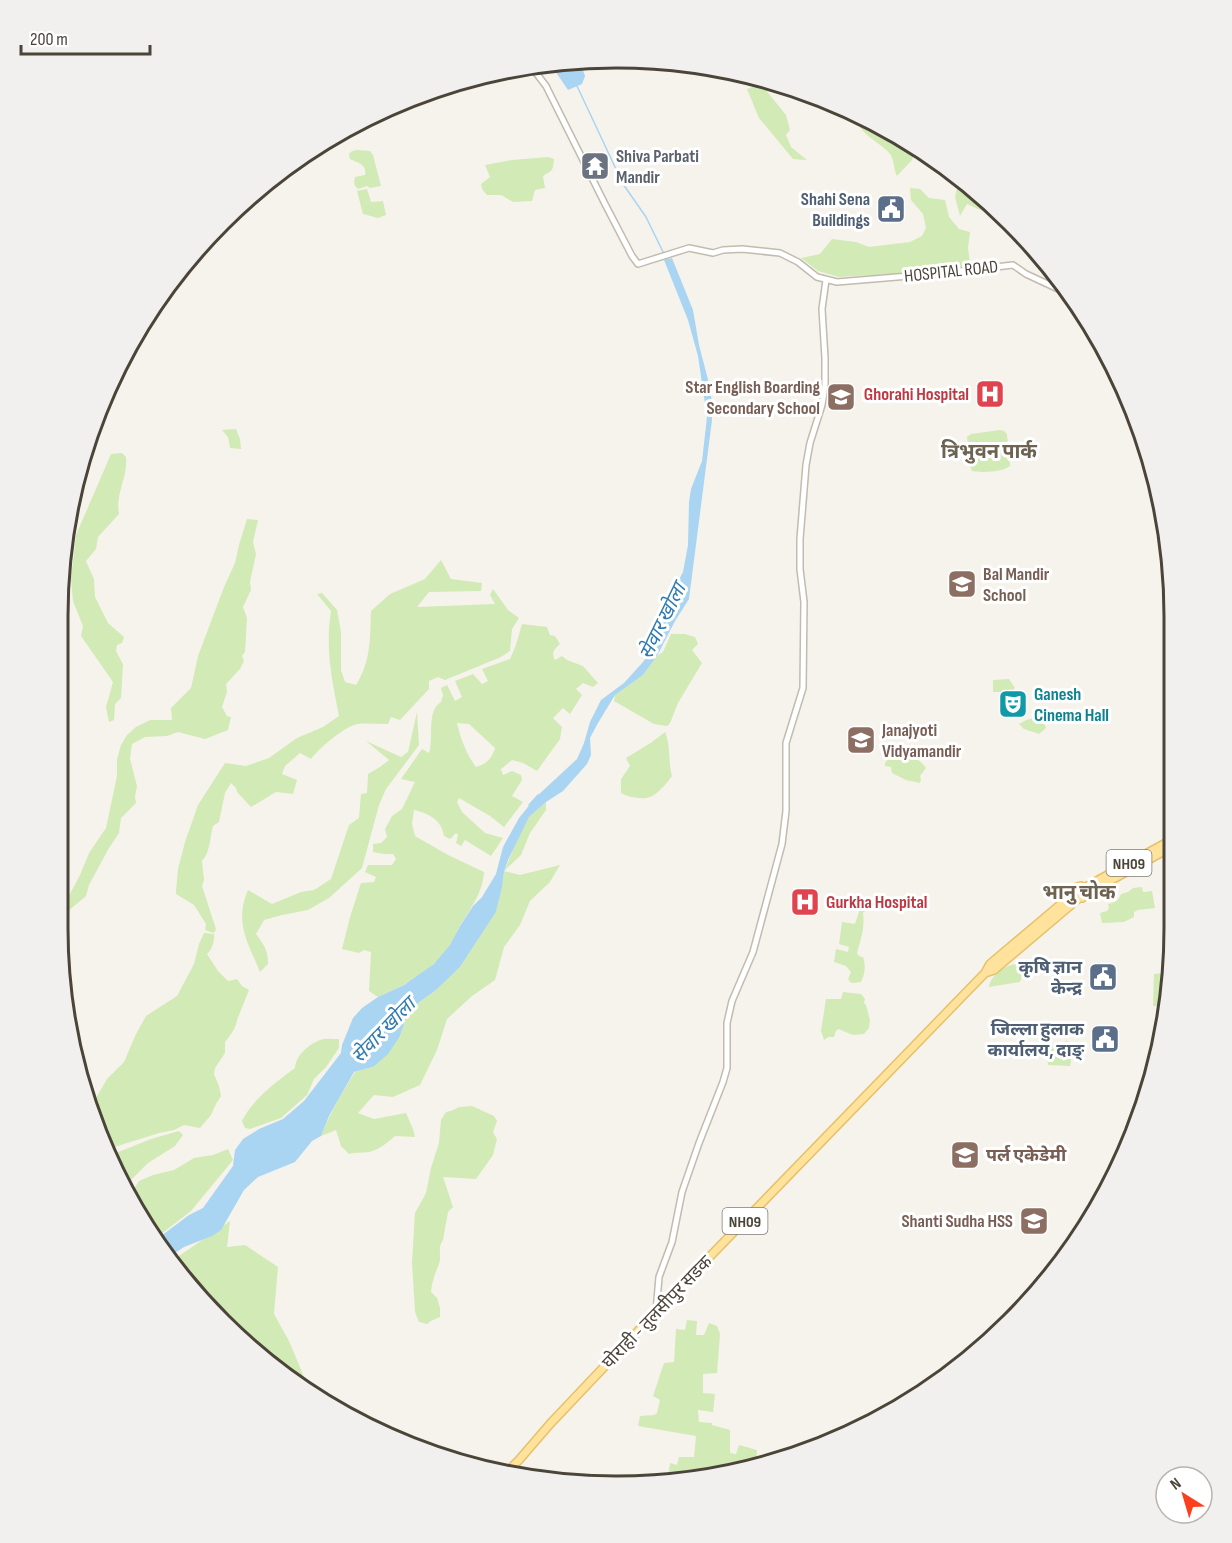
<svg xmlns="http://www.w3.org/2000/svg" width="1232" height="1543" font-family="'Sofia Sans Condensed','Noto Sans Devanagari',sans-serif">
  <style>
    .green { fill: #d2eab5; fill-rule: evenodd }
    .water { fill: #a9d4f2 }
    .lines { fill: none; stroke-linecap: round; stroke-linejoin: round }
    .stream { stroke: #a9d4f2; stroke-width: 1.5 }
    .tertiary-casing { stroke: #c2bbae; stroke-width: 8 }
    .primary-casing { stroke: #e6c16a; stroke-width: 10 }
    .tertiary { stroke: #fff; stroke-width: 5 }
    .primary { stroke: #ffe39c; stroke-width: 7 }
    .labels { text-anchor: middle; stroke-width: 6; stroke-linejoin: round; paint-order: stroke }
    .shield { fill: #fff; stroke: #817c74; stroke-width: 1.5 }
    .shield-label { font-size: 16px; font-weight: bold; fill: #4b4439 }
    .worship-label { font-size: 18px; font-weight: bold; fill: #5b616d; stroke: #fff; text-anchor: start }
    .service-label { font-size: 18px; font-weight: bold; fill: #4e5e75; stroke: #fff; text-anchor: end }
    .street-label { font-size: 18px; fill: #4b4439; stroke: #fff }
    .education-label { font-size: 18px; font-weight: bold; fill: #785e54; stroke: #fff; text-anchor: start }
    .health-label { font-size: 18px; font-weight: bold; fill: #be3a42; stroke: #fff; text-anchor: end }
    .culture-label { font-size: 18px; font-weight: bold; fill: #0d838f; stroke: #fff; text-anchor: start }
    .neighbourhood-label { font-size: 20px; font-weight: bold; fill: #6e6250; stroke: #fff }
    .water-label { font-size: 20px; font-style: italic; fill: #2e7ab2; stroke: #fff }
    .rim { fill: none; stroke: #4b4439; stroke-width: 3 }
  </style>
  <rect width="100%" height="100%" fill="#f6f3ec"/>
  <path class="green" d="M758 85 765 89 786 115 790 130 786 135 791 147 807 160 793 159 759 118 747 89Z
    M853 111 864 115 916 147 912 160 897 176C893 169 895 161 890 154 883 145 871 140 864 132 859 127 855 118 853 111Z
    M357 150 370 151 373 155 381 186 370 188 367 186 358 189 355 186 354 182 355 177 365 175C367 164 358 163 350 159L349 154 352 151Z
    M548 157 554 159C553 172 552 170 543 176L545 188 535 190 532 201 513 202 501 195H487L482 189 481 184 490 177 485 165 512 160Z
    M960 176 1009 222 1003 227 987 213 967 204 960 216 955 197Z
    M910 188 920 189 929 198 945 200 949 217 959 229 970 232 968 248 970 263 968 266 944 271 839 277 818 271 801 258 820 254 832 239 856 242 869 247 910 242 922 236 926 228 923 214 911 200Z
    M367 189 371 202 383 201 386 215 378 218 363 214 357 191Z
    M236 429 240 439 241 449 230 448 228 437 222 430Z
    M1000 430 1004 431 1007 434 1010 466C1002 472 983 473 972 471L970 466 967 437 971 434Z
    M122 453 126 457C128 478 115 493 119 514L98 537 96 549 86 561 94 579 95 597 108 623 124 637 122 643 117 645 116 651 123 664 121 698 115 704 114 720 109 722 106 707 113 682 81 636 83 626 73 601 71 578 76 535 111 454Z
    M247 519 258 520 253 542 256 554 250 582 251 590 243 607 247 618 245 652 242 656 244 661 240 669 226 684 227 692 222 707 227 716 231 717 228 730 205 739 178 732 167 736 145 737 132 744 130 759 137 786 135 797 136 803 121 818 119 833 109 848 89 885 86 896 67 912 62 933 59 939 57 912 61 911 80 875 89 853 106 828 117 776V759L121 745 127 735 136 727 150 720H172L171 708 191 688 198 656 224 587 235 563 239 545Z
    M441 560 451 579 482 583 481 591 429 592 417 607 495 604 490 595 493 589 508 610 519 618 512 629 510 651 501 657 445 680 438 677 429 681V689L400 720 391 717 388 724C378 724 367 723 358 724 346 725 318 749 311 759L300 753 285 766 282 774 297 780 293 794 276 792 251 807 237 792 236 788 231 783 225 793 219 822 213 826C210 837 210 853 202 861L204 880 202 886 216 929 214 933 205 930 206 924 194 905 176 894V891L178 869 185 842 198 805 225 763 246 766 269 758 297 738 323 727 339 716C332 680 325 648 331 611L317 594 322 593 337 610 341 632V670L345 682 356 685C371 661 370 639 371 611L390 594 425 579Z
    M522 624 547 627 550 635 555 636 560 644C554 650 551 652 555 660L562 656 567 660 583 666 598 683 593 687 583 683 576 689 582 695 570 714 563 708 553 718 562 727 560 739 537 771 523 763 512 760 501 769 503 775 512 771 521 775 522 780 512 796 523 802 504 827 490 816 459 798 457 802 462 812 485 833 503 838 491 856 465 840 461 846 456 843 458 835 456 833 450 839 444 836C442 820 428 813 414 810L412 824 415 836 448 855 484 872C483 892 471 908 461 924 457 930 455 938 450 945 434 970 405 985 378 997L369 991 371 952 364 950 359 953 342 949 350 917 361 883 374 882 376 877 365 872 368 865H392L396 859 393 854H384L373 852V844L381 843 387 837 385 829 392 816 402 809 415 782 401 779 422 749 429 753C434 739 426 711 441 702L443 695 441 688 447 685 455 701 462 697 455 681 473 674 482 684 488 681 482 669 510 659 516 645ZM457 723 469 724 495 748C492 758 487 764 476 767 466 753 461 740 457 723Z
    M671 634H685L695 637 698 644 692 650 702 663 678 703 670 723 667 726 654 724 614 701 615 695 643 675 657 656 663 652Z
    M1009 679 1015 688 1012 692H993V680Z
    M417 712 419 745 386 789 379 805 362 868 329 898 308 910 282 915 264 920 256 934C264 945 268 950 268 964L260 972C248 942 234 923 248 890L272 904 301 892 314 890 331 879 349 825 359 818 361 794 367 793 368 774 380 767 389 760 366 741 401 757 408 752Z
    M1034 718C1040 718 1044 722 1046 728L1039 734 1024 729 1019 724 1026 720Z
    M665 732C671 746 668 762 672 776 668 782 657 795 650 797 642 800 628 797 621 793V779L630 766 626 758 652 742Z
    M892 757C896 757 916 759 918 760 921 762 925 766 926 768L920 776 921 779 920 783 906 780 892 773 891 767 885 766C884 761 889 759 892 757Z
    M546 802V810L530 833 521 855 504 871 520 875 560 865 550 882 530 901 520 925 504 947 495 980 472 996 447 1019 437 1050 420 1085 393 1097 374 1095 358 1113 374 1119 406 1113 413 1129 415 1137 395 1136C388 1142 379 1150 369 1152 363 1153 356 1152 349 1154L341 1146 336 1130 321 1136C330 1113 342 1093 355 1072L373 1067 400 1036 407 1015 418 1003 436 990 460 967 496 912 502 888 504 872 517 840 529 817Z
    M1142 887 1143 892 1152 891 1155 908 1138 910 1134 912V917L1124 922 1102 923 1100 913 1107 911 1109 908 1108 904C1116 902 1118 901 1121 894L1128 892 1133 888Z
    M876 900 878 905 868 908 863 913C865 929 861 938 857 953L859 956 863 957C866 966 865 974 861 982L853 983 850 982 848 979 851 972 846 966 834 962 836 949 848 952 849 947 839 944 842 922 855 924 859 912 860 902 869 903Z
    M204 933 214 934C215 940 212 950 207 954L218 971 228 981 237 979 242 986 249 990 237 1020C236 1028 230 1036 225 1042V1053L215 1068 214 1074 219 1086 221 1096 216 1104 211 1115 200 1128 184 1125 174 1130 159 1133 108 1149 90 1105 96 1098 107 1079 124 1062 136 1034 146 1016 177 996 194 964 199 944Z
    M1015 964H1020C1022 969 1023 977 1020 982L989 987C991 975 1004 966 1015 964Z
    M1164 973H1171L1167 1006H1153L1154 974Z
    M843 992 861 994 865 999 864 1003 866 1005 870 1020 869 1028 864 1034 853 1035 838 1029 836 1031 834 1037H828L824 1040 821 1031 826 999H841Z
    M339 1039V1048L326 1067 314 1079 307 1095 281 1118 250 1129 245 1128 242 1121C253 1099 275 1083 295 1068 296 1055 308 1045 320 1040 325 1038 333 1039 339 1039Z
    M1067 1040C1069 1050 1073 1056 1070 1066L1048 1065 1047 1056 1042 1054 1039 1058H1037L1035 1052H1033L1029 1056 1019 1055 1017 1059C1014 1058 1013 1054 1013 1051L1018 1050 1030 1042C1040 1046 1057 1048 1067 1040Z
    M472 1106 494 1116 497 1121 493 1132 497 1139 493 1155 476 1179 443 1177 453 1207 448 1212 443 1240C437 1248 442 1255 439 1264 435 1274 432 1281 431 1292L437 1298 440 1308V1317L431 1321 427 1324 419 1322 415 1312 412 1262 415 1213 426 1193 431 1168 439 1143 441 1120 446 1112 451 1111 459 1107Z
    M179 1131 183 1135 175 1146 148 1163 124 1187 111 1155 151 1139Z
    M228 1149 233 1160 191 1211 156 1238 133 1208 132 1192 139 1181 153 1175 174 1170 194 1158 213 1155Z
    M230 1221 227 1247 245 1245 278 1267 274 1314 289 1341 307 1384 325 1396 339 1412 220 1322 173 1260Z
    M687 1320 697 1321 696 1335H704L709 1323 717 1326 720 1334 717 1373 703 1374V1393L715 1394 713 1412 698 1410 699 1422 712 1423V1425L730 1430V1453L736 1454 739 1445 757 1450 756 1468 745 1467 744 1469 673 1478 668 1477 670 1463 677 1465 679 1457H694L696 1436 638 1426 640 1416 654 1415 657 1413 660 1400 653 1396 664 1363 674 1362 676 1329 685 1330Z"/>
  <path class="water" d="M580 61 585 76 582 84 568 90 549 62Z
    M672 258 693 310 699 345 711 391 712 420 689 599 675 621 657 656 643 675 615 695 598 723 590 738 591 755 587 764 563 791 546 802 529 817 508 860 504 872 502 888 496 912 460 967 436 990 418 1003 407 1015 400 1036 388 1054 373 1067 354 1072 329 1116 321 1136 312 1141 295 1162 258 1177 244 1190 221 1230 212 1236 184 1247 170 1256 157 1239 189 1215 203 1208 233 1166 235 1150 243 1139 259 1129 283 1119 304 1101 341 1053 342 1045 353 1018 362 1008 378 997 404 985 434 964 450 945 460 926 473 906 482 897 496 874 503 847 519 818 536 797 577 759 584 743 590 722 601 700 624 683 643 662 650 652 654 641 656 623 683 572 688 545 689 502 691 489 702 461 707 417 698 356 688 320 664 260Z"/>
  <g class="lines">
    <path class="stream" d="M577 86 623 184 646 217 667 260
      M529 805 538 795"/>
    <g class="tertiary-casing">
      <path id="tertiary" d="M530 65 546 86 605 204 632 256 638 264 689 248 713 253 723 250 742 249 780 253 798 262 817 277 837 282 933 274 1013 265 1026 274 1069 294
        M1055 699 1063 698
        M656 1312 659 1277 672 1242 682 1192 699 1143 723 1082 727 1068V1023L732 1001 753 952 782 844 786 811V743L803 688 804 602 800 569V539L806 465 810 443 822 405 825 385V358L822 309 826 280"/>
    </g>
    <g class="primary-casing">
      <path id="primary" d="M1084 888 1175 838
        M1086 894 1175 845
        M985 973 994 970 1078 899
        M507 1472 519 1460 550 1424 656 1312 985 973 990 964 1073 894V891L1077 887 1081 886 1085 890V896L1082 898H1076L1073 894"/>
    </g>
    <use href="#tertiary" class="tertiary"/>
    <use href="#primary" class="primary"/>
  </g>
  <defs>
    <g id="temple-square" transform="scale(1.5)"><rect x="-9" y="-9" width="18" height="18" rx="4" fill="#6b7280" stroke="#fff"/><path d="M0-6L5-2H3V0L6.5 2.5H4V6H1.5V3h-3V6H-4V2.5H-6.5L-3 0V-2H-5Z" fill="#fff"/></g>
    <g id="civic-square" transform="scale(1.5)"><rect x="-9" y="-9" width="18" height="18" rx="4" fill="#5c6f8a" stroke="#fff"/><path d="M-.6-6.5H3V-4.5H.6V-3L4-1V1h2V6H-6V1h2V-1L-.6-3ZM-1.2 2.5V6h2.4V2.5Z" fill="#fff"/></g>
    <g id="hospital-square" transform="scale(1.5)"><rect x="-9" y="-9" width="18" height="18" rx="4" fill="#e0444e" stroke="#fff"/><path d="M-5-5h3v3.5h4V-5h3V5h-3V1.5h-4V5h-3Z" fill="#fff"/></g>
    <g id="school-square" transform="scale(1.5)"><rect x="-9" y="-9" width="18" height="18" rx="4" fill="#8d6e63" stroke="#fff"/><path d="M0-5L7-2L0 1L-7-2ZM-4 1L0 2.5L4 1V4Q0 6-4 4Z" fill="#fff"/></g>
    <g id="theatre-square" transform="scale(1.5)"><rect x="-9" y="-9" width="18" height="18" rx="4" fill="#0f9aa8" stroke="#fff"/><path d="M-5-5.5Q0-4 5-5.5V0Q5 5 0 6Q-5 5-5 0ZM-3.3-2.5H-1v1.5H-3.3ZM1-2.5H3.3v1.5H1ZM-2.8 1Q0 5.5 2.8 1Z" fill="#fff"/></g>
  </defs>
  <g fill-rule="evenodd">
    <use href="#temple-square" x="595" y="166"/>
    <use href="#civic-square" x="891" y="209"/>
    <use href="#hospital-square" x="990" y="394"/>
    <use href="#school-square" x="841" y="397"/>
    <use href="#school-square" x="962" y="584"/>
    <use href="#theatre-square" x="1013" y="704"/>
    <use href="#school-square" x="861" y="740"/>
    <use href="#hospital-square" x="805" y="902"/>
    <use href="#civic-square" x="1103" y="977"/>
    <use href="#civic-square" x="1105" y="1039"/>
    <use href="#school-square" x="965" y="1155"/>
    <use href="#school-square" x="1034" y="1221"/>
  </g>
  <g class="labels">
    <g class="shield">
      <rect x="1106.5" y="850" width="45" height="26" rx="4.5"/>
      <rect x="722.5" y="1208" width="45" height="26" rx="4.5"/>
    </g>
    <g class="shield-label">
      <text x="1129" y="869">NH09</text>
      <text x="745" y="1227">NH09</text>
    </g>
    <g class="worship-label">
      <text x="616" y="162">Shiva Parbati<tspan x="616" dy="21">Mandir</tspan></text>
    </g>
    <g class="service-label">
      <text x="870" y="205">Shahi Sena<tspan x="870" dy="21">Buildings</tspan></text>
      <text x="1082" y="973">कृषि ज्ञान<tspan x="1082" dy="21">केन्द्र</tspan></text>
      <text x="1084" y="1035">जिल्ला हुलाक<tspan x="1084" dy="21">कार्यालय, दाङ्</tspan></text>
    </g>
    <g class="street-label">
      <text transform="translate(951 271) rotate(-6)" y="6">HOSPITAL ROAD</text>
      <text transform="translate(657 1312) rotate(-46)" y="6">घोराही - तुलसीपुर सडक</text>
    </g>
    <g class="education-label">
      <text x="820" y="393" text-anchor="end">Star English Boarding<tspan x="820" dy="21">Secondary School</tspan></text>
      <text x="983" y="580">Bal Mandir<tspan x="983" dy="21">School</tspan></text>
      <text x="882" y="736">Janajyoti<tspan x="882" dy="21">Vidyamandir</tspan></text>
      <text x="986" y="1161">पर्ल एकेडेमी</text>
      <text x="1013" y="1227" text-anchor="end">Shanti Sudha HSS</text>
    </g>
    <g class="health-label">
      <text x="969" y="400">Ghorahi Hospital</text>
      <text x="826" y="908" text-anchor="start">Gurkha Hospital</text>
    </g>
    <g class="culture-label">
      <text x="1034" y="700">Ganesh<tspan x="1034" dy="21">Cinema Hall</tspan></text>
    </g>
    <g class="neighbourhood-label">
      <text x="989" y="458">त्रिभुवन पार्क</text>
      <text x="1079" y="899">भानु चोक</text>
    </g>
    <g class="water-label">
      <text transform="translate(662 621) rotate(-64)" y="7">सेवार खोला</text>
      <text transform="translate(383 1030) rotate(-46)" y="7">सेवार खोला</text>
    </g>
  </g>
  <path d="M0 0H1232V1543H0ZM616 68H616A548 548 0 0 1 1164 616V928A548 548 0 0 1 616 1476H616A548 548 0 0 1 68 928V616A548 548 0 0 1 616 68Z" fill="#f1f0ef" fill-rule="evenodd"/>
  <path class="rim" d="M616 68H616A548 548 0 0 1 1164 616V928A548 548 0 0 1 616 1476H616A548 548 0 0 1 68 928V616A548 548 0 0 1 616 68Z"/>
  <g transform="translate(1184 1495) rotate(323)"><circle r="28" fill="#ffffff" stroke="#b7b4b0" stroke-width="1.5"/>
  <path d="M0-4.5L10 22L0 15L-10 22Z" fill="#fc3f1d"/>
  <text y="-9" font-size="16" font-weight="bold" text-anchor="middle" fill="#4b4439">N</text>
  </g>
  <path d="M21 45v9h129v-9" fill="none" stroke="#4b4439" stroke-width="3"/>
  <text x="30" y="45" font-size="18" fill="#4b4439" stroke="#ffffff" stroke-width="4.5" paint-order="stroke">200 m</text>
</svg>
